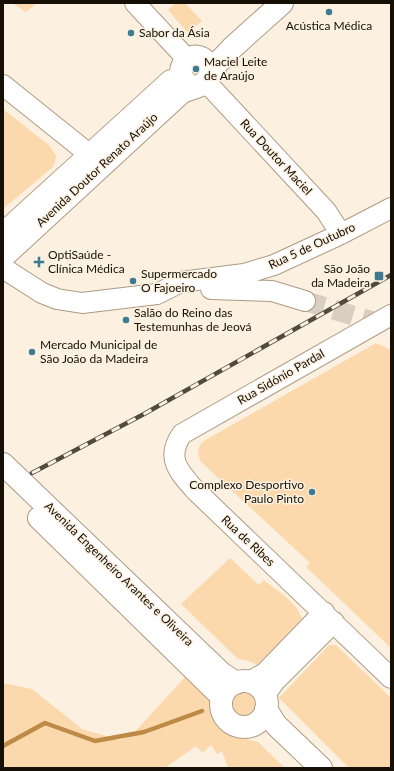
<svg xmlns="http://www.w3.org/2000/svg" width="394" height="771" font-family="Lato,sans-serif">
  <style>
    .green { fill: #fcd9ad }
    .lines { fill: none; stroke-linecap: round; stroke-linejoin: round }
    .stream { stroke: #bd8b46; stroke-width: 4.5 }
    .minor-tunnel { stroke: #d9cec0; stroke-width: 20; stroke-dasharray: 20 10; stroke-linecap: butt }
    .minor-casing { stroke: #ae9a83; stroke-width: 22 }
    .major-casing { stroke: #ae9a83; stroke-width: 24 }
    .minor { stroke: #fff; stroke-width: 20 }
    .major { stroke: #fff; stroke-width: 22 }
    .rail-casing { stroke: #514a3f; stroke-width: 4.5 }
    .rail { stroke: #fcf0e1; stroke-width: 3; stroke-dasharray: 9; stroke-linecap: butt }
    .poi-dot { fill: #3c7b90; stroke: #fcf0e1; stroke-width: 1.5 }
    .labels { text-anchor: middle; stroke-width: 3; stroke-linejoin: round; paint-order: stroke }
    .poi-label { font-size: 12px; fill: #150f06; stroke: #fcf0e1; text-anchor: start }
    .street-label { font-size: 12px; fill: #150f06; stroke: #fcf0e1 }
  </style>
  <rect width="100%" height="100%" fill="#fcf0e1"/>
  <path class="green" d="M12 3H37L26 12Z
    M175 3H185L202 21 188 33 168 10Z
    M3 109 50 146 56 156 54 166 3 209Z
    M376 343 391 350V648L306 567 310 563 201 462C197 454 197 450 202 442Z
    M230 558 259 585 264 580C276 590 298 603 302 619L257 665 249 661 238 659 181 604Z
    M329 645H336L391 698V768H349L279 698Z
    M187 675 211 699 216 719 228 734 258 742 285 768H228L222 751 217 754 211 745 203 753 196 746 165 768H3V683L32 689 82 729 120 740 132 735Z
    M233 704a12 12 0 1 1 24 0a12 12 0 1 1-24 0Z"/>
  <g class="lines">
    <path class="stream" d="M3 746 45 723 95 741 144 732 202 711"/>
    <path class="minor-tunnel" d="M305 301 391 327"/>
    <g class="minor-casing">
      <path id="minor" d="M135 3 187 59
        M207 83 326 211 341 234
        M3 85 89 154
        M3 268 42 293 57 299 82 303 157 294 181 282 244 274 274 265 341 234 391 208
        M211 289 272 291 305 301
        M391 315 182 434C165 458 179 472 196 491L391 678
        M249 682 265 673 324 612
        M265 695 274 682 334 622"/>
    </g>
    <g class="major-casing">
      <path id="major" d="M211 70 232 48 282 3
        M3 234 171 81
        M3 257 182 92C196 86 209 87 211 70 198 37 163 74 193 87
        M3 464 221 673 236 683
        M39 518 222 697
        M221 704a23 23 0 1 1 46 0a23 23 0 1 1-46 0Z
        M266 709 276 725 321 768"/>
    </g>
    <use href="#minor" class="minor"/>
    <use href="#major" class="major"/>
    <g class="rail-casing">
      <path id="rail" d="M32 473 144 414 391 275"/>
    </g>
    <use href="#rail" class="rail"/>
  </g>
  <g class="poi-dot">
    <circle cx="329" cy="12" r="4"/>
    <circle cx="131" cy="33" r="4"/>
    <circle cx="196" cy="69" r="4"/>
    <path d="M37 256h4v4h4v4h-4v4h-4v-4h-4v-4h4z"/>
    <rect x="374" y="271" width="10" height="10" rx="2"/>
    <circle cx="133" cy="281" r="4"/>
    <circle cx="126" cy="320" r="4"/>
    <circle cx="32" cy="352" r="4"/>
    <circle cx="312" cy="492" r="4"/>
  </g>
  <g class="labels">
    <g class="poi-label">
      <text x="329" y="30" text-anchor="middle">Acústica Médica</text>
      <text x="139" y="37">Sabor da Ásia</text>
      <text x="204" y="66">Maciel Leite<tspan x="204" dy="14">de Araújo</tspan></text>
      <text x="48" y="259">OptiSaúde -<tspan x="48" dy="14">Clínica Médica</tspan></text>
      <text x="370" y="273" text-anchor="end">São João<tspan x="370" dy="14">da Madeira</tspan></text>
      <text x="141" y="278">Supermercado<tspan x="141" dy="14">O Fajoeiro</tspan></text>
      <text x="134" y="317">Salão do Reino das<tspan x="134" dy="14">Testemunhas de Jeová</tspan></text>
      <text x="40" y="349">Mercado Municipal de<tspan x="40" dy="14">São João da Madeira</tspan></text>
      <text x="304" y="489" text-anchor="end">Complexo Desportivo<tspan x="304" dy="14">Paulo Pinto</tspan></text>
    </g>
    <g class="street-label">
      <text transform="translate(276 157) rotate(47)" y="4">Rua Doutor Maciel</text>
      <text transform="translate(97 170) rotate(-43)" y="4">Avenida Doutor Renato Araújo</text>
      <text transform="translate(312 246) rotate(-25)" y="4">Rua 5 de Outubro</text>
      <text transform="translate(281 377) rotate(-30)" y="4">Rua Sidónio Pardal</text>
      <text transform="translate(248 541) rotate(43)" y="4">Rua de Ribes</text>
      <text transform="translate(119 574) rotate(44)" y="4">Avenida Engenheiro Arantes e Oliveira</text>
    </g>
  </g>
  <rect width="394" height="771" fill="none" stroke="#150f06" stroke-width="8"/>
</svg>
